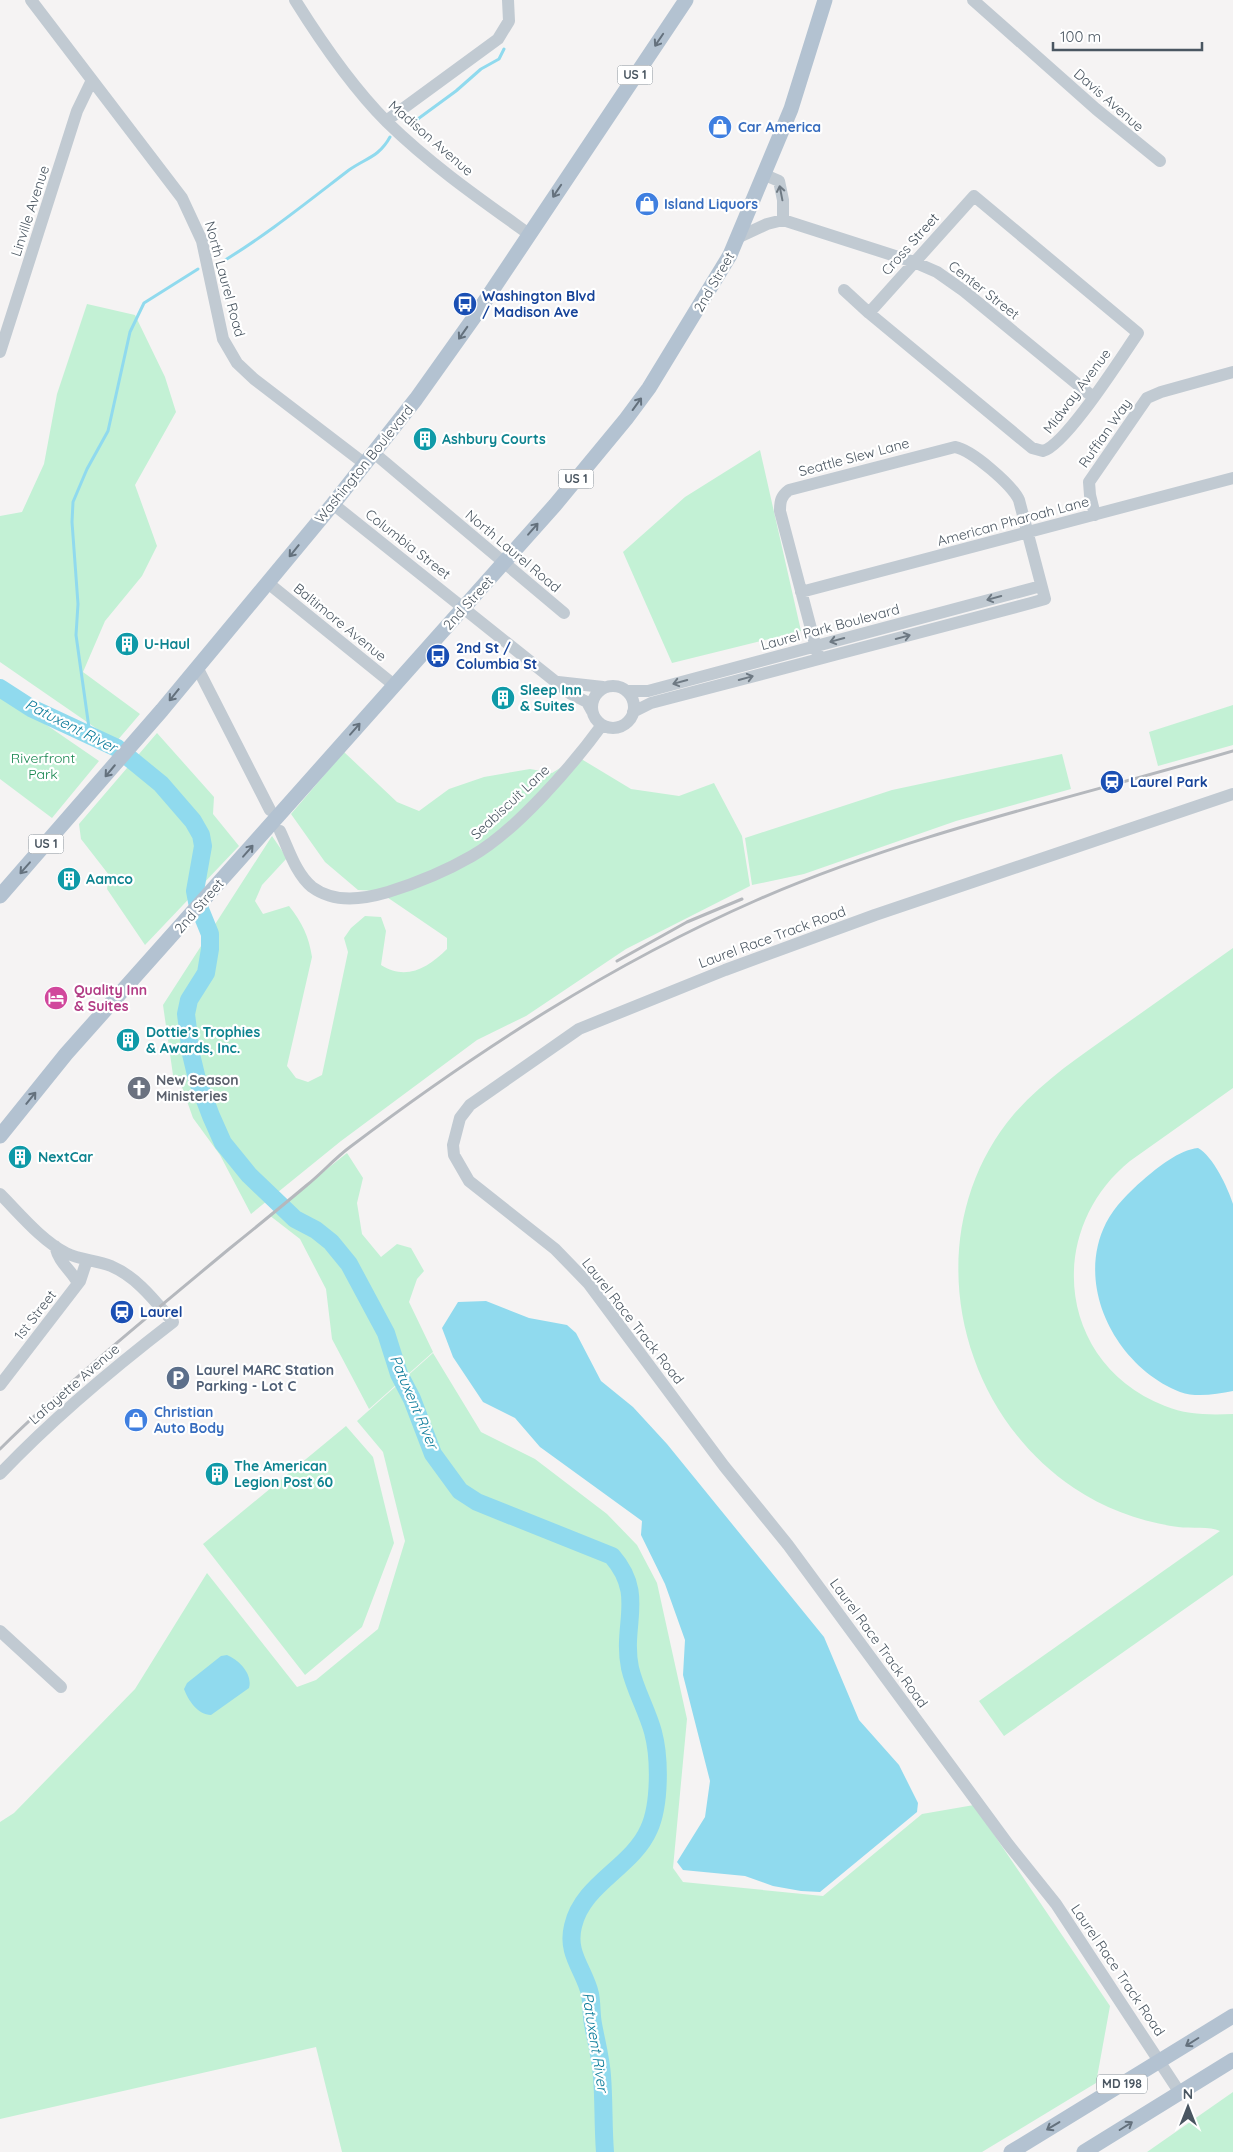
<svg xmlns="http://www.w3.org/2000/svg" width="1233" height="2152" font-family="Quicksand,sans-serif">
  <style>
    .green { fill: #c3f1d5 }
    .water { fill: #90daee }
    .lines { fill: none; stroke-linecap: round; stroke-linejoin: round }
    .stream { stroke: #90daee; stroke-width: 3 }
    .river { stroke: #90daee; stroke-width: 18 }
    .minor { stroke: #c1cad2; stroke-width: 12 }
    .major { stroke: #b3c2d1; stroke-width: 15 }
    .rail { stroke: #b5b8bd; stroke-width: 3 }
    .oneway { stroke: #64717d }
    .oneway2 { stroke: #6e7983 }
    .labels { text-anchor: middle; stroke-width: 4.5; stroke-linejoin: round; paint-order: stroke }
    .shield { fill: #fff; stroke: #808990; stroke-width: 1 }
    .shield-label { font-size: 12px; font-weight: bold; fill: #4a5661 }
    .street-label { font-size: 14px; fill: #4a5661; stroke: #fff }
    .shop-label { font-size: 14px; font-weight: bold; fill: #366cbe; stroke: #fff; text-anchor: start }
    .transit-label { font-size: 14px; font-weight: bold; fill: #164399; stroke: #fff; text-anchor: start }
    .culture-label { font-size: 14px; font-weight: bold; fill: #0d838f; stroke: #fff; text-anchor: start }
    .park-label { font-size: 14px; fill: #17864f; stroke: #fff }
    .hotel-label { font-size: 14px; font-weight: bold; fill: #b23c85; stroke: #fff; text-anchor: start }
    .worship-label { font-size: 14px; font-weight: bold; fill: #5b616d; stroke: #fff; text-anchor: start }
    .service-label { font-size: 14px; font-weight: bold; fill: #4e5e75; stroke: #fff; text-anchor: start }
    .water-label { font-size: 15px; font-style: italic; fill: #0c7c9b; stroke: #fff }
  </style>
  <rect width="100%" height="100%" fill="#f5f3f3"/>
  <path class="green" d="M87 304 135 315 165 377 176 412 135 485 157 546 142 576 105 621 83 672 140 714 116 742 0 662V516L22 512 44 464 57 394Z
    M760 450 801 631 672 663 623 552 685 497Z
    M0 693 99 761 52 818 0 779Z
    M1233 705V745L1158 766 1149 732Z
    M157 733 214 797 213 814 239 846 145 945 107 889 109 875 81 839 79 824Z
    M344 752 397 802 419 811 449 789 484 777 530 769 552 773 578 757 631 789 679 796 714 783 742 836 750 886 626 949 526 1016 477 1040 341 1141 251 1214 220 1155 193 1118 182 1087 174 1082 163 1005 272 836 287 858 262 885 255 901 263 914 289 906C302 922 309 937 312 957L287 1066 296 1078 308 1082 322 1075 348 952 344 938 351 928 365 916 381 917 386 931 381 965C406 981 428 968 447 949V938L378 891 358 890 325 862 291 814Z
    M1062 754 1071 789 956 821 804 874 752 885 745 838 892 790Z
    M1233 948V1088L1130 1161C1043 1232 1059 1365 1165 1406 1187 1415 1210 1415 1233 1414V1575L1004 1736 979 1701 1220 1531C1210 1526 1191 1529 1178 1527 1142 1522 1105 1509 1074 1488 953 1407 917 1229 1014 1114 1044 1080 1080 1056 1117 1030 1156 1003 1194 975 1233 948Z
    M347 1153 363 1178 357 1203 362 1234 381 1257 397 1244 411 1248 424 1271 417 1279 409 1302 433 1352 369 1409 332 1339 326 1289 300 1239 269 1215Z
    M433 1353 481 1432 535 1459 607 1514 637 1545 657 1583 687 1719 673 1868 683 1882 823 1896 922 1814 974 1805 1110 2006 1096 2083 982 2152H342L316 2047 0 2119V1822L14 1813 135 1689 207 1573 297 1687 316 1680 378 1629 405 1541 383 1452 357 1421Z
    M346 1426 373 1457 394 1543 362 1627 305 1675 203 1544Z
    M1233 2092V2152H1147Z"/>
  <path class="water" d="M1198 1148C1213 1156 1228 1188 1233 1204V1391C1216 1394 1197 1398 1180 1392 1117 1367 1074 1287 1106 1223 1115 1206 1129 1192 1143 1180 1158 1167 1179 1150 1198 1148Z
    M486 1301 529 1318 567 1325 576 1333 601 1381 633 1407 667 1444 824 1637 859 1720 899 1765 918 1803 917 1812 820 1892 801 1891 773 1886 745 1876 683 1870 677 1862 705 1817 710 1781 683 1675 685 1640 665 1584 641 1535 642 1521 540 1447 515 1418 483 1402 453 1357 442 1328 458 1302Z
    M227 1655C239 1660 253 1674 249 1688L211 1715C198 1715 188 1700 184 1689L187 1683 221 1656Z"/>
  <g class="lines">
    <path class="stream" d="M411 124 456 91 481 69 499 59 504 49
      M217 265C264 237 306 203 349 170 366 158 379 157 390 137
      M90 735 76 635 78 604 72 522 73 502 87 469 108 431 130 332 144 303 198 269"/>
    <path class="river" d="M0 688 31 708 117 748 161 784 193 821 201 835 203 846 195 891 197 902 210 934V949L206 973 189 1000 186 1014 191 1054 197 1079 211 1116 223 1143 249 1175 295 1219 316 1230 331 1242 349 1264 386 1333 399 1374 412 1399 433 1454 460 1491 477 1502 612 1556C646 1595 621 1624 630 1668 635 1690 647 1710 653 1732 660 1758 660 1805 649 1829 632 1868 583 1883 573 1926 566 1954 584 1969 590 1994 592 2004 591 2014 593 2024 596 2041 601 2059 602 2076 604 2101 603 2127 605 2152"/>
    <path class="minor" d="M31 0 182 198 202 241 223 339 237 363 254 379 365 464
      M295 0C320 40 354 89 387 122 431 165 480 199 529 234
      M973 0 1096 109 1160 161
      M386 121 498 39 509 21 508 0
      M765 175 779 181 783 200V220
      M739 237 767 224 783 220 914 262 937 272 964 291 1093 397
      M844 290 869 313 1032 448 1043 451C1066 445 1122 356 1138 333L974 196 869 313
      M0 352 77 111 92 80
      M374 453 564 613
      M333 504 571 694 587 702 592 711
      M1095 515 1090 495 1089 482 1147 398 1161 392 1233 372
      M268 583 394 685
      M801 592 1233 478
      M197 667 270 810
      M558 682 603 687
      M592 707a21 21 0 1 1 42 0a21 21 0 1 1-42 0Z
      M627 691H648L1041 586
      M633 712 651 703 804 663 834 655 1031 603 1045 599 1019 500C1012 485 972 450 955 447L789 490C781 496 780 501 780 511L819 659
      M280 831C289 850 296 874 312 887 335 904 364 899 388 892 417 883 446 871 472 856 516 831 572 766 602 725
      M0 1194C20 1214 41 1240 66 1253 80 1260 96 1260 111 1266 137 1277 155 1301 173 1322 112 1369 53 1418 0 1474
      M55 1246C60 1265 69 1267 78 1283
      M0 1385 80 1281 87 1260
      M0 1631 61 1687
      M1180 2093 1056 1904 1008 1844 788 1545 724 1466 588 1283 555 1249 469 1181 454 1155 453 1145 460 1118 470 1105 579 1029 725 970 875 915 1233 794"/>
    <path class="major" d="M0 896 162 710 333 504 416 399 475 316 686 0
      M0 1136 66 1054 555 505 626 419 649 388 730 255 791 109 825 0
      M1011 2152 1233 2016
      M1084 2152 1233 2060"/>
    <path class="rail" d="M617 961 687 922 742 899
      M0 1449C72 1378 151 1314 229 1249 255 1228 281 1207 307 1185 322 1173 335 1158 350 1147 477 1051 611 964 757 900 911 833 1073 798 1233 751"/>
  </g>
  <defs><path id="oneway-shaft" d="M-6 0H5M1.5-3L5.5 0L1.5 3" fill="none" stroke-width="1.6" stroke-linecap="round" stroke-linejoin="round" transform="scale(1.25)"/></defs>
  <g class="oneway">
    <use href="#oneway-shaft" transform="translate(659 40) rotate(124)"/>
    <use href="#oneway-shaft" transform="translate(557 191) rotate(124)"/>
    <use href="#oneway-shaft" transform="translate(463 333) rotate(125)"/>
    <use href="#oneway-shaft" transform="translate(637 404) rotate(-54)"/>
    <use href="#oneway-shaft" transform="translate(533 529) rotate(-49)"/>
    <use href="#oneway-shaft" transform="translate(294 551) rotate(129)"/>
    <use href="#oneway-shaft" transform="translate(174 695) rotate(129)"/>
    <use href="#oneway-shaft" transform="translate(355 729) rotate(-49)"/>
    <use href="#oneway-shaft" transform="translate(110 771) rotate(130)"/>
    <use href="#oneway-shaft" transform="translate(248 851) rotate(-49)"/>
    <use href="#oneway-shaft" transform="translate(25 868) rotate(131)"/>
    <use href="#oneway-shaft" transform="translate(31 1098) rotate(-51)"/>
    <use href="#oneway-shaft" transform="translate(1192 2042) rotate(148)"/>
    <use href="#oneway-shaft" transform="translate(1053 2126) rotate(149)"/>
    <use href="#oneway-shaft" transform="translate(1126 2126) rotate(-32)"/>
  </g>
  <g class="oneway2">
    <use href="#oneway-shaft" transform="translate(781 193) rotate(-101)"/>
    <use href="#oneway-shaft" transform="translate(994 598) rotate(165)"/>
    <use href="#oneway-shaft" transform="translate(903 637) rotate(-15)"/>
    <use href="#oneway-shaft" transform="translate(837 640) rotate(165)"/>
    <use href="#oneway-shaft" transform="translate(746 678) rotate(-15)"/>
    <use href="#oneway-shaft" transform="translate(680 682) rotate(165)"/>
  </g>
  <defs>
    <g id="shop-disc" transform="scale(1.25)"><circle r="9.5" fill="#3f7fe0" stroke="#fff"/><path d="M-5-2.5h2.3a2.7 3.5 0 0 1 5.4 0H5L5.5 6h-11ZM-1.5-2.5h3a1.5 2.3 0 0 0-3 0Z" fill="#fff"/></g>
    <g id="bus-disc" transform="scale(1.25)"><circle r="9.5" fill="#1a4fb4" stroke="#fff"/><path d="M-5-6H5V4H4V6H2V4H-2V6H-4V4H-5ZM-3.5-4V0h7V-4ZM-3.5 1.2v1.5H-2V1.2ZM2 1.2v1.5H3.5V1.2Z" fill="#fff"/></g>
    <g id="building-disc" transform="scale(1.25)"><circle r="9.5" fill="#0f9aa8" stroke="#fff"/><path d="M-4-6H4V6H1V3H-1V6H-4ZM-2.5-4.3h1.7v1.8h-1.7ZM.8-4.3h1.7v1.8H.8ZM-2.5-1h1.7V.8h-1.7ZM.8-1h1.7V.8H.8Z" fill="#fff"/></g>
    <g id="station-disc" transform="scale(1.25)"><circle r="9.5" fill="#1a4fb4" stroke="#fff"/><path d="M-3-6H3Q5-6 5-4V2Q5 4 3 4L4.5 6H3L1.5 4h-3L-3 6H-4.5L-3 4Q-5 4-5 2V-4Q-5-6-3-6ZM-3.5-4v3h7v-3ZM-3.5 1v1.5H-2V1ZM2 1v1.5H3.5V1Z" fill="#fff"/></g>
    <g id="hotel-disc" transform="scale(1.25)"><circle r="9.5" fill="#d1479c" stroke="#fff"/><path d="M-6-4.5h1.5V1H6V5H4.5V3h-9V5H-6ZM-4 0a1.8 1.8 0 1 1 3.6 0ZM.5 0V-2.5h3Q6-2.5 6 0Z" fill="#fff"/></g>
    <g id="church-disc" transform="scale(1.25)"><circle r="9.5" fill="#6b7280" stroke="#fff"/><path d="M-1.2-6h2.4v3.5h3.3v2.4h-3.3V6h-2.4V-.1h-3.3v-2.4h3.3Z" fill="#fff"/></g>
    <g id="parking-disc" transform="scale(1.25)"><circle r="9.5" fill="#5c6f8a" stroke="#fff"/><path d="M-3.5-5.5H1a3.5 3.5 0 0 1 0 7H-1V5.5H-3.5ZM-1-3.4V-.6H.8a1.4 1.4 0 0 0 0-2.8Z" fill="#fff"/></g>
  </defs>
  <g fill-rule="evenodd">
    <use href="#shop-disc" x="720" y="127"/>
    <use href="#shop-disc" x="647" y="204"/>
    <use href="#bus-disc" x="465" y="304"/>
    <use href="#building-disc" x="425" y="439"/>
    <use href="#building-disc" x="127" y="644"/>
    <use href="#bus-disc" x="438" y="656"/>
    <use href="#building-disc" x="503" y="698"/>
    <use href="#station-disc" x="1112" y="782"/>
    <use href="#building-disc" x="69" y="879"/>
    <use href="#hotel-disc" x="56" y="998"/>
    <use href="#building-disc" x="128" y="1040"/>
    <use href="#church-disc" x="139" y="1088"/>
    <use href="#building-disc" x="20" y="1157"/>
    <use href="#station-disc" x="122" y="1312"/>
    <use href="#parking-disc" x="178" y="1378"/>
    <use href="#shop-disc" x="136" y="1420"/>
    <use href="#building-disc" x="217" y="1474"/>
  </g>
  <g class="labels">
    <g class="shield">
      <rect x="617.5" y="65.5" width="35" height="19" rx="4"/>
      <rect x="558.5" y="469.5" width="35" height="19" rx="4"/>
      <rect x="28.5" y="834.5" width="35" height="19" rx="4"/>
      <rect x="1097" y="2074.5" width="50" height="19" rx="4"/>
    </g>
    <g class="shield-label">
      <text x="635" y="79">US 1</text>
      <text x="576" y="483">US 1</text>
      <text x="46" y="848">US 1</text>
      <text x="1122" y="2088">MD 198</text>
    </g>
    <g class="street-label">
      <text transform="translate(1109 100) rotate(41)" y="5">Davis Avenue</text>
      <text transform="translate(431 138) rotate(41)" y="5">Madison Avenue</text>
      <text transform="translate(30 211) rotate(-72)" y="5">Linville Avenue</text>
      <text transform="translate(910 244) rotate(-48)" y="5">Cross Street</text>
      <text transform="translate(225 279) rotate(75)" y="5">North Laurel Road</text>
      <text transform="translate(714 282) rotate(-60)" y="5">2nd Street</text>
      <text transform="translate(984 290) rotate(38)" y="5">Center Street</text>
      <text transform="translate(1077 391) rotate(-53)" y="5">Midway Avenue</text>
      <text transform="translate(1105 433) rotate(-55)" y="5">Ruffian Way</text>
      <text transform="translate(854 457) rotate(-15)" y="5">Seattle Slew Lane</text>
      <text transform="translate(364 464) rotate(-51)" y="5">Washington Boulevard</text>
      <text transform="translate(1013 521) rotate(-15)" y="5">American Pharoah Lane</text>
      <text transform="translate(408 544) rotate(38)" y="5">Columbia Street</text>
      <text transform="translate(513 551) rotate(40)" y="5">North Laurel Road</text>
      <text transform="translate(468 603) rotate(-48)" y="5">2nd Street</text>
      <text transform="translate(340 622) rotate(39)" y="5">Baltimore Avenue</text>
      <text transform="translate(830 627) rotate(-15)" y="5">Laurel Park Boulevard</text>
      <text transform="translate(510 802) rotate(-43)" y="5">Seabiscuit Lane</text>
      <text transform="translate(199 906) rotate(-49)" y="5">2nd Street</text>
      <text transform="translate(772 937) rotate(-20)" y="5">Laurel Race Track Road</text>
      <text transform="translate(35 1315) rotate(-52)" y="5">1st Street</text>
      <text transform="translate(633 1321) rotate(52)" y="5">Laurel Race Track Road</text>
      <text transform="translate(74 1384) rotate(-41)" y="5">Lafayette Avenue</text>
      <text transform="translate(879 1643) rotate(54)" y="5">Laurel Race Track Road</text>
      <text transform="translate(1118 1970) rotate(56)" y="5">Laurel Race Track Road</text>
    </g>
    <g class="shop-label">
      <text x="738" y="132">Car America</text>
      <text x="664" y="209">Island Liquors</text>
      <text x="154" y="1417">Christian<tspan x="154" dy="16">Auto Body</tspan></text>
    </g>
    <g class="transit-label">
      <text x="482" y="301">Washington Blvd<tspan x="482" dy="16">/ Madison Ave</tspan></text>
      <text x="456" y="653">2nd St /<tspan x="456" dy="16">Columbia St</tspan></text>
      <text x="1130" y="787">Laurel Park</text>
      <text x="140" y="1317">Laurel</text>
    </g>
    <g class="culture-label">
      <text x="442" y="444">Ashbury Courts</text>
      <text x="144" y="649">U-Haul</text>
      <text x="520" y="695">Sleep Inn<tspan x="520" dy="16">&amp; Suites</tspan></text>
      <text x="86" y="884">Aamco</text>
      <text x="146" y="1037">Dottie’s Trophies<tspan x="146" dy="16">&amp; Awards, Inc.</tspan></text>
      <text x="38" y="1162">NextCar</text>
      <text x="234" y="1471">The American<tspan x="234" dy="16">Legion Post 60</tspan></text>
    </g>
    <g class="park-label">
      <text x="43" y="763">Riverfront<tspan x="43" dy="16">Park</tspan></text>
    </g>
    <g class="hotel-label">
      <text x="74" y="995">Quality Inn<tspan x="74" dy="16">&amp; Suites</tspan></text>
    </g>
    <g class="worship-label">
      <text x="156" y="1085">New Season<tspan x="156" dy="16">Ministeries</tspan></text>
    </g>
    <g class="service-label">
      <text x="196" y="1375">Laurel MARC Station<tspan x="196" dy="16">Parking - Lot C</tspan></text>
    </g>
    <g class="water-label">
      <text transform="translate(71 726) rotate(27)" y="5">Patuxent River</text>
      <text transform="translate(414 1402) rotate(67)" y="5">Patuxent River</text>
      <text transform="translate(595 2042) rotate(81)" y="5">Patuxent River</text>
    </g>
  </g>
  <g transform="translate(1188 2107)" stroke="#ffffff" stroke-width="4" paint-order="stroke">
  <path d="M0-4L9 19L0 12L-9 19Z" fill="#4a5661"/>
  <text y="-8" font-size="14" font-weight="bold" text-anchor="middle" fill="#4a5661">N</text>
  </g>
  <path d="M1053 42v8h149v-8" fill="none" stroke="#4a5661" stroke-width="2.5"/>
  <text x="1060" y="42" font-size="15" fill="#4a5661" stroke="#ffffff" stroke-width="4" paint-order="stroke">100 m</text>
</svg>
